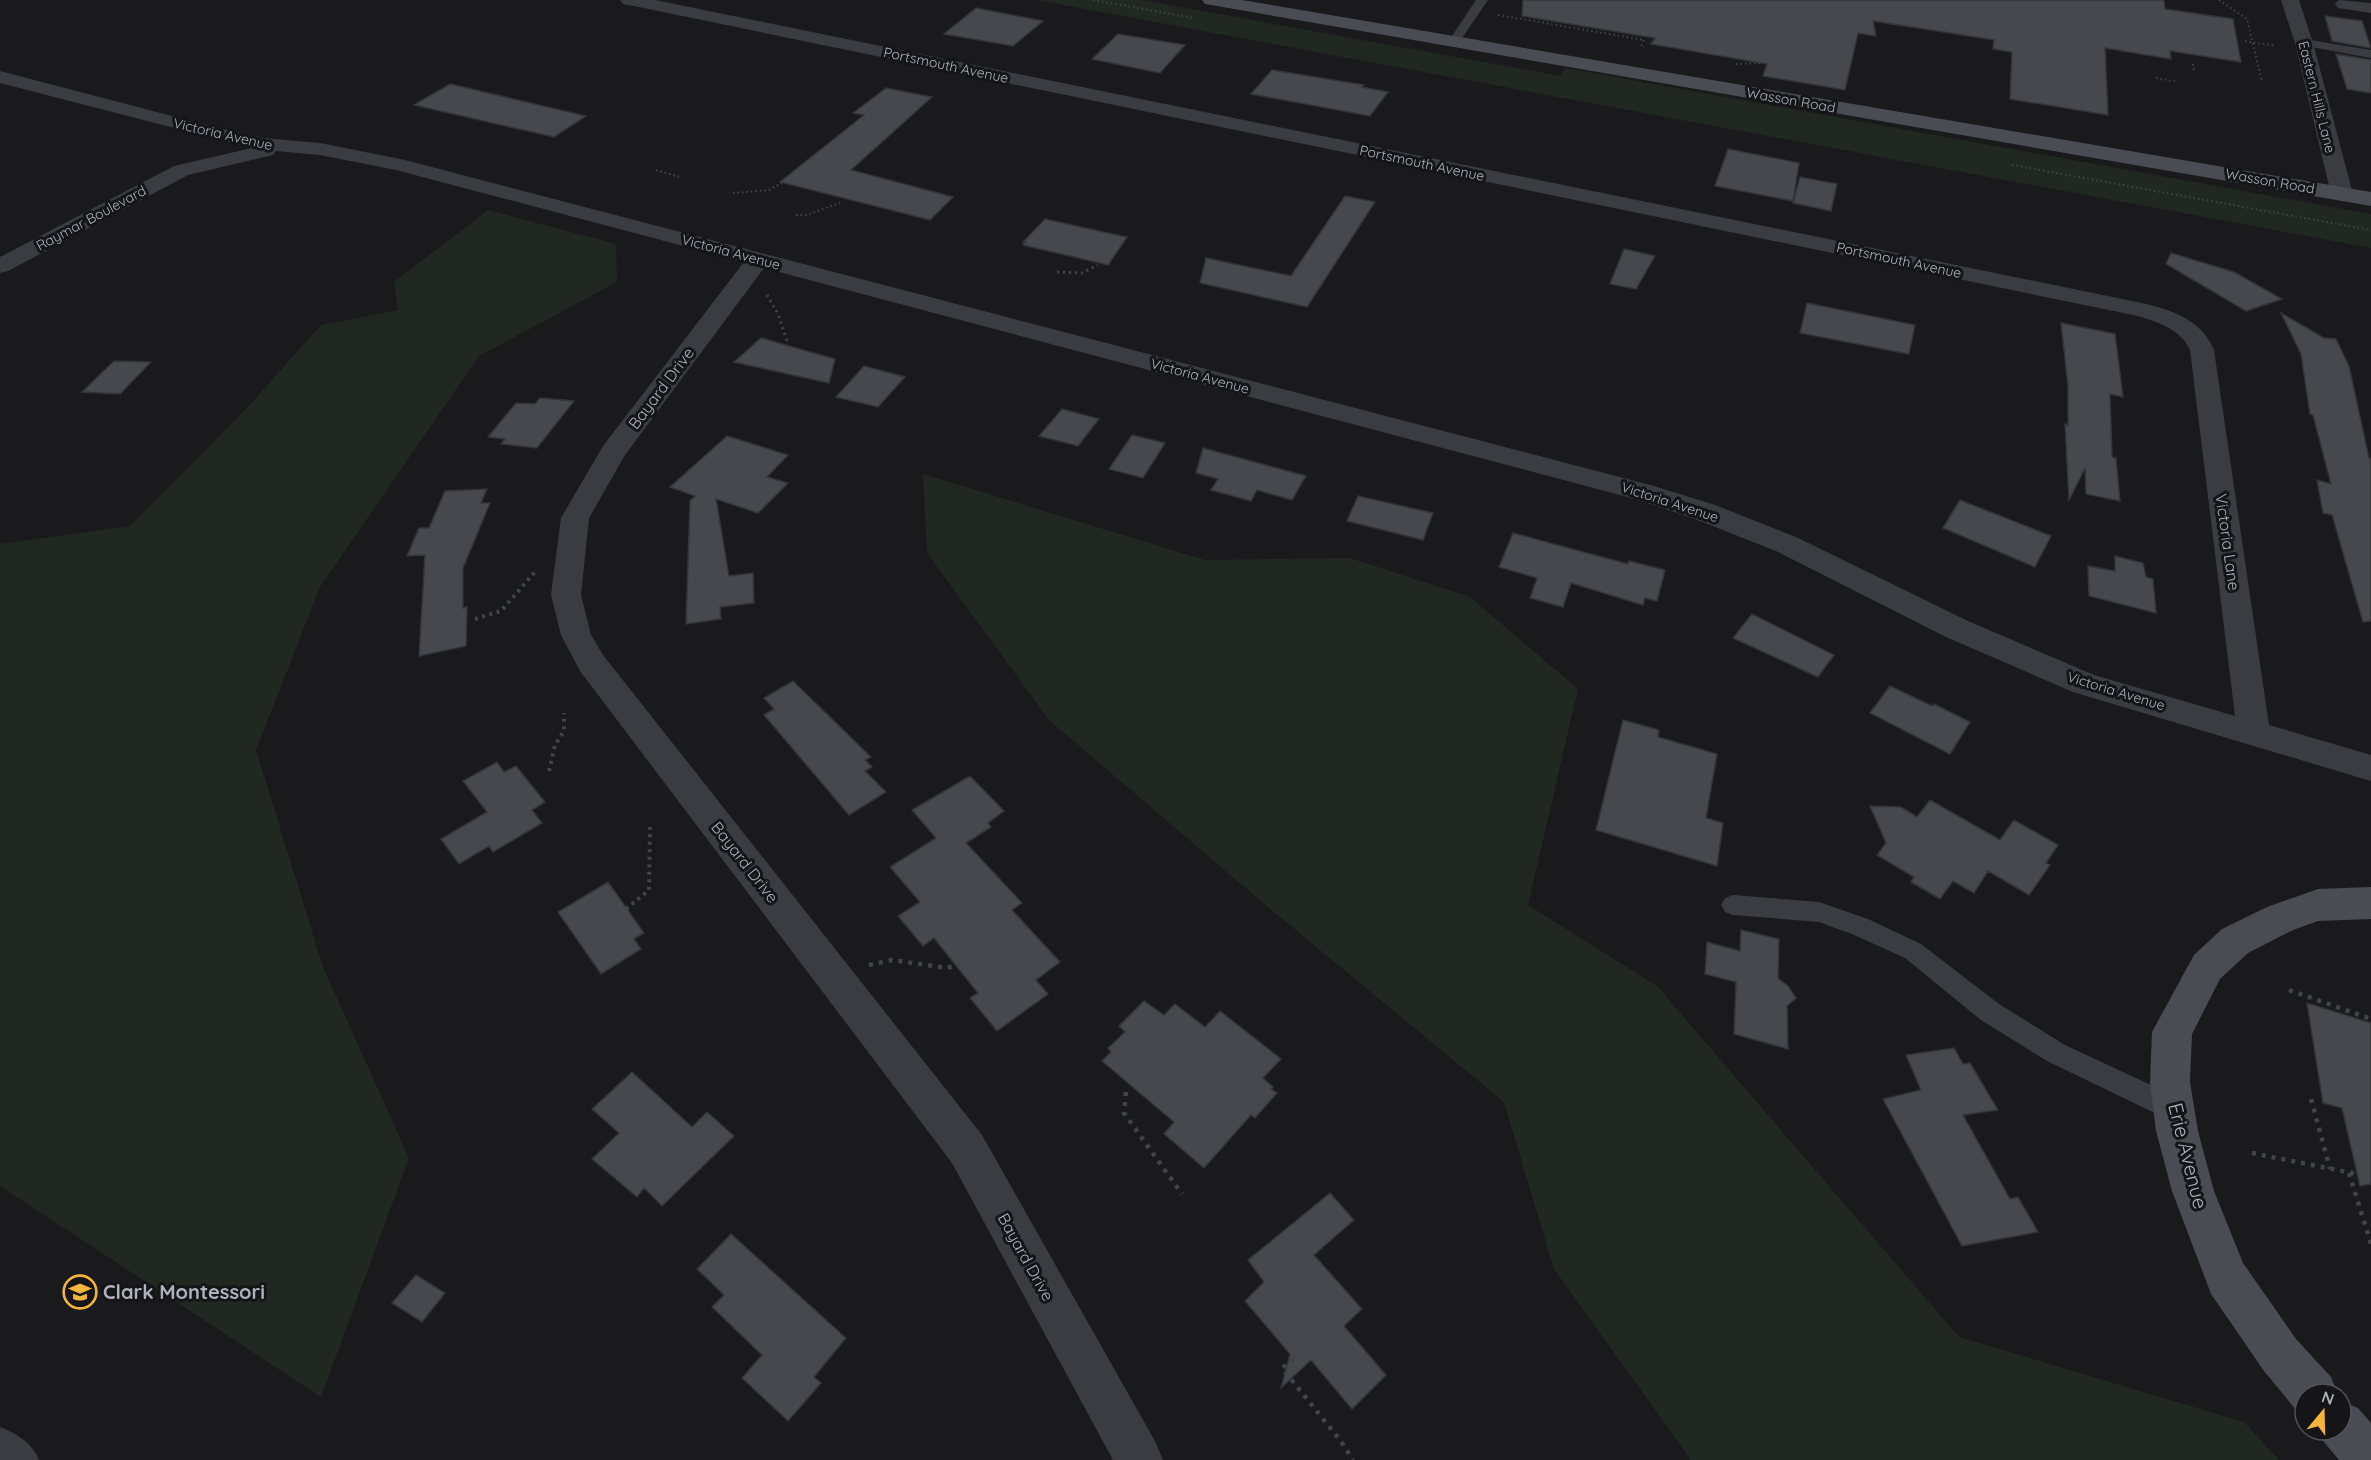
<svg xmlns="http://www.w3.org/2000/svg" width="2371" height="1460" font-family="Quicksand,sans-serif">
  <style>
    .green { fill: #202821 }
    .building { fill: #47484d; stroke: #343439; stroke-width: 1.5 }
    .lines { fill: none; stroke-linecap: round; stroke-linejoin: round }
    .path-far3 { stroke: #414449; stroke-width: 2; stroke-dasharray: 1.5 3; stroke-linecap: butt }
    .path-far2 { stroke: #414449; stroke-width: 3; stroke-dasharray: 2 4; stroke-linecap: butt }
    .path-far1 { stroke: #414449; stroke-width: 4; stroke-dasharray: 3 4.5; stroke-linecap: butt }
    .path { stroke: #414449; stroke-width: 4.5; stroke-dasharray: 4 6; stroke-linecap: butt }
    .lane { fill: #3b3c42; fill-rule: evenodd }
    .street { fill: #3b3c42; fill-rule: evenodd }
    .secondary { fill: #494c52; fill-rule: evenodd }
    .labels { text-anchor: middle; stroke-width: 6; stroke-linejoin: round; paint-order: stroke }
    .far-street-label { font-size: 14px; fill: #adb2bc; stroke: #151518 }
    .street-label { font-size: 16px; fill: #adb2bc; stroke: #151518 }
    .near-street-label { font-size: 20px; fill: #adb2bc; stroke: #151518 }
    .near-poi-label { font-size: 20px; font-weight: bold; fill: #adb2bc; stroke: #151518; text-anchor: start }
  </style>
  <rect width="100%" height="100%" fill="#1a1a1d"/>
  <path class="green" d="M1036 0H1142L1561 76 1565 68 2371 214V248Z
    M488 210 616 244 617 282 479 356 320 587 256 750 323 967 409 1158 321 1397 0 1186V544L130 526 245 410 321 325 398 310 394 282Z
    M923 474 1205 560 1350 558 1470 597 1578 689 1528 905 1657 986 1959 1337 2244 1422 2279 1460H1691L1554 1269 1504 1102 1263 903 1049 720 927 553Z"/>
  <path class="building" d="M1523 0H2164L2165 9 2233 19 2241 62 2170 51 2171 59 2105 48 2108 115 2010 99 2012 52 1993 49 1994 40 1873 21 1876 36 1858 33 1845 90 1763 76 1767 64 1651 44 1655 38 1522 16Z
    M976 8 1043 21 1013 46 944 34Z
    M2325 16 2362 21 2371 48 2332 41Z
    M1118 34 1185 45 1160 73 1092 59Z
    M2336 54 2371 60V93L2347 89Z
    M1272 70 1364 85 1362 87 1388 92 1370 116 1251 94Z
    M450 84 586 116 554 137 414 105Z
    M886 88 932 97 851 170 953 197 930 220 780 182 864 115 853 113Z
    M1728 149 1799 163 1793 201 1715 186Z
    M1800 177 1837 184 1831 211 1793 203Z
    M1345 196 1375 202 1307 307 1200 283 1206 258 1291 276Z
    M1045 219 1121 236 1127 237 1108 265 1023 245 1026 242H1023Z
    M1624 249 1655 256 1636 289 1610 284Z
    M2171 253 2234 272 2282 299 2246 311 2166 264Z
    M1807 303 1915 325 1909 354 1800 333Z
    M2281 313 2324 338 2336 339 2349 366 2369 458 2371 459V621L2363 622 2332 515 2323 513 2317 480 2331 484 2313 415 2310 414 2301 354Z
    M2061 323 2115 334 2123 397 2110 394 2112 457 2116 458 2120 501 2086 494 2085 468 2069 500 2065 424 2068 425V386Z
    M761 338 835 359 829 383 734 362Z
    M114 361 151 362 120 394 82 392Z
    M864 366 905 377 878 407 836 397Z
    M540 398 574 401 537 448 501 444 505 439 488 437 516 403 535 404Z
    M1062 409 1099 419 1078 446 1039 436Z
    M1132 435 1165 443 1143 478 1109 469Z
    M727 436 788 455 767 477 788 483 758 513 716 499 729 576 753 573 754 603 720 607 721 619 686 624 690 501 695 496 670 487Z
    M1203 448 1306 476 1292 500 1257 490 1251 501 1211 490 1218 479 1196 473Z
    M487 489 481 503H490L463 568V608L467 607 466 646 419 656 425 555 407 556 419 528H429L445 491Z
    M1358 496 1433 513 1423 540 1347 521Z
    M1960 500 2051 536 2035 567 1943 528Z
    M1513 533 1628 564 1629 561 1665 570 1657 601 1645 598 1643 605 1571 583 1563 607 1530 598 1537 578 1499 567Z
    M2115 556 2143 563 2146 577 2153 579 2156 613 2089 596 2088 566 2115 571Z
    M1752 614 1834 655 1818 677 1733 638Z
    M793 681 871 757 865 760 872 767 865 771 886 792 849 815 764 715 774 709 764 698Z
    M1890 686 1932 706 1934 704 1970 722 1950 754 1870 713Z
    M1623 720 1659 730 1658 737 1717 754 1706 818 1723 823 1717 866 1596 830Z
    M497 762 504 772 516 766 545 802 532 810 542 823 493 852 489 846 459 864 441 839 487 812 463 781Z
    M970 776 1004 811 988 823 991 827 966 843 1022 903 1012 910 1060 962 1036 980 1048 994 997 1031 970 998 978 993 934 938 923 946 898 916 920 902 890 867 936 838 912 810Z
    M1930 800 2000 840 2014 820 2058 845 2046 863 2050 865 2029 895 1988 871 1974 893 1953 881 1940 899 1911 882 1914 877 1877 855 1886 843 1870 806 1901 807 1917 817Z
    M608 882 644 933 634 939 641 949 601 974 558 912Z
    M1741 930 1779 939 1778 978 1788 986 1796 998 1787 1006 1788 1049 1734 1034 1736 982 1705 974 1707 942 1740 951Z
    M1144 1001 1164 1015 1175 1004 1205 1027 1220 1011 1281 1059 1263 1078 1273 1087 1271 1089 1277 1093 1255 1118 1251 1115 1204 1168 1164 1134 1174 1122 1102 1061 1111 1052 1108 1048 1125 1032 1119 1026Z
    M2307 1003 2371 1023V1184L2360 1186 2342 1108 2323 1103Z
    M1954 1048 1963 1064 1970 1063 1998 1110 1963 1115 2010 1199 2018 1197 2038 1232 1962 1246 1883 1099 1921 1090 1906 1055Z
    M632 1072 692 1127 707 1112 734 1136 662 1206 644 1188 637 1197 592 1159 619 1133 592 1109Z
    M1330 1193 1354 1220 1314 1255 1362 1309 1344 1326 1386 1375 1352 1409 1311 1360 1281 1388 1290 1354 1245 1301 1264 1282 1248 1260Z
    M731 1234 846 1338 814 1377 821 1383 788 1421 742 1378 762 1355 712 1307 724 1295 697 1269Z
    M416 1275 445 1293 422 1322 392 1303Z"/>
  <g class="lines">
    <path class="path-far3" d="M1093 0 1193 18
      M2219 0 2247 19 2262 82
      M1498 15 1644 40 1641 46 1644 47
      M2245 41 2276 46
      M1736 64 1761 63
      M2193 64 2194 71
      M2156 78 2178 82
      M2012 165 2371 230
      M656 170 680 177
      M733 193 769 190 782 183
      M796 215H807L842 202"/>
    <path class="path-far2" d="M1057 272 1082 273 1098 265
      M767 295 778 314 788 344"/>
    <path class="path-far1" d="M475 619 501 611 535 572
      M549 771 555 745 564 731V713
      M626 909 649 890 650 827"/>
    <path class="path" d="M869 965 892 960 947 968 962 964
      M2289 990 2371 1019
      M1126 1092 1124 1113 1182 1194
      M2311 1099 2330 1169
      M2252 1153 2357 1174
      M2349 1173 2371 1244
      M1294 1359 1282 1368 1340 1440 1353 1460"/>
    <path class="lane" d="M1476 0H1488L1458 44H1450L1448 42Z
      M2304 39 2371 50V58L2300 45 2298 43Z
      M1733 895 1819 902 1868 919 1921 944 1999 1004 2065 1045 2183 1100 2187 1109 2183 1118 2174 1121 2165 1118 2047 1061 1981 1020 1905 958 1852 934 1819 922 1733 915 1725 912 1721 905 1725 898Z
      M0 1427C16 1433 33 1444 39 1460H0Z"/>
    <path class="street" d="M620 0H655L2142 303C2172 310 2202 320 2214 350L2269 725 2371 755V781L2073 692 1946 637 1776 551 1695 519 1635 499 764 268 625 455 589 518 581 595 591 635 603 655 982 1135 1156 1443 1163 1460H1113L952 1163 580 671 561 635 551 595 561 518 603 446 744 262 396 170 320 155 276 151 273 155 188 175 8 271 0 273V257L174 166 252 148 0 83V71L218 128 264 138 320 143 405 160 1654 486 1715 505 1796 537 1968 621 2094 675 2235 716 2190 350C2181 329 2157 322 2138 316L629 5 623 4Z
      M2281 0H2299L2313 43 2353 194 2350 199 2342 201 2334 199 2331 194 2295 43Z
      M2339 0 2371 3V13L2338 8 2335 4Z"/>
    <path class="secondary" d="M1202 0H1242L2371 192V206L1211 5 1205 4Z
      M2371 887V919L2318 921 2293 930 2248 953 2220 979 2192 1034 2190 1082 2198 1131 2214 1191 2243 1263 2296 1339 2331 1377 2338 1394H2305V1414L2297 1411 2264 1371 2211 1294 2205 1278 2172 1191 2156 1131 2150 1082 2152 1032 2194 955 2222 929 2267 907 2318 889Z
      M2341 1401 2358 1408 2371 1423V1460H2339L2324 1442 2319 1430H2341Z"/>
  </g>
  <defs>
    <g id="school-ring" transform="scale(1.725)"><circle r="9.5" fill="#151518" stroke="#f5b53a" stroke-width="1.5"/><path d="M0-5L7-2L0 1L-7-2ZM-4 1L0 2.5L4 1V4Q0 6-4 4Z" fill="#f5b53a"/></g>
  </defs>
  <g fill-rule="evenodd">
    <use href="#school-ring" x="80" y="1292"/>
  </g>
  <g class="labels">
    <g class="far-street-label">
      <text transform="translate(946 65) rotate(12)" y="5">Portsmouth Avenue</text>
      <text transform="translate(2317 97) rotate(76)" y="5">Eastern Hills Lane</text>
      <text transform="translate(1791 100) rotate(10)" y="5">Wasson Road</text>
      <text transform="translate(223 134) rotate(13)" y="5">Victoria Avenue</text>
      <text transform="translate(1422 163) rotate(12)" y="5">Portsmouth Avenue</text>
      <text transform="translate(2270 181) rotate(10)" y="5">Wasson Road</text>
      <text transform="translate(91 218) rotate(-28)" y="5">Raymar Boulevard</text>
      <text transform="translate(731 252) rotate(15)" y="5">Victoria Avenue</text>
      <text transform="translate(1899 260) rotate(12)" y="5">Portsmouth Avenue</text>
      <text transform="translate(1200 376) rotate(15)" y="5">Victoria Avenue</text>
      <text transform="translate(1670 502) rotate(18)" y="5">Victoria Avenue</text>
      <text transform="translate(2116 691) rotate(17)" y="5">Victoria Avenue</text>
    </g>
    <g class="street-label">
      <text transform="translate(661 388) rotate(-53)" y="6">Bayard Drive</text>
      <text transform="translate(2228 542) rotate(82)" y="6">Victoria Lane</text>
      <text transform="translate(745 862) rotate(52)" y="6">Bayard Drive</text>
      <text transform="translate(1026 1257) rotate(61)" y="6">Bayard Drive</text>
    </g>
    <g class="near-street-label">
      <text transform="translate(2188 1156) rotate(76)" y="7">Erie Avenue</text>
    </g>
    <g class="near-poi-label">
      <text x="103" y="1299">Clark Montessori</text>
    </g>
  </g>
  <g transform="translate(2323 1412) rotate(19)"><circle r="28" fill="#151518" stroke="#52545a" stroke-width="1.5"/>
  <path d="M0-4.5L10 22L0 15L-10 22Z" fill="#f5b53a"/>
  <text y="-9" font-size="16" font-weight="bold" text-anchor="middle" fill="#adb2bc">N</text>
  </g>
</svg>
